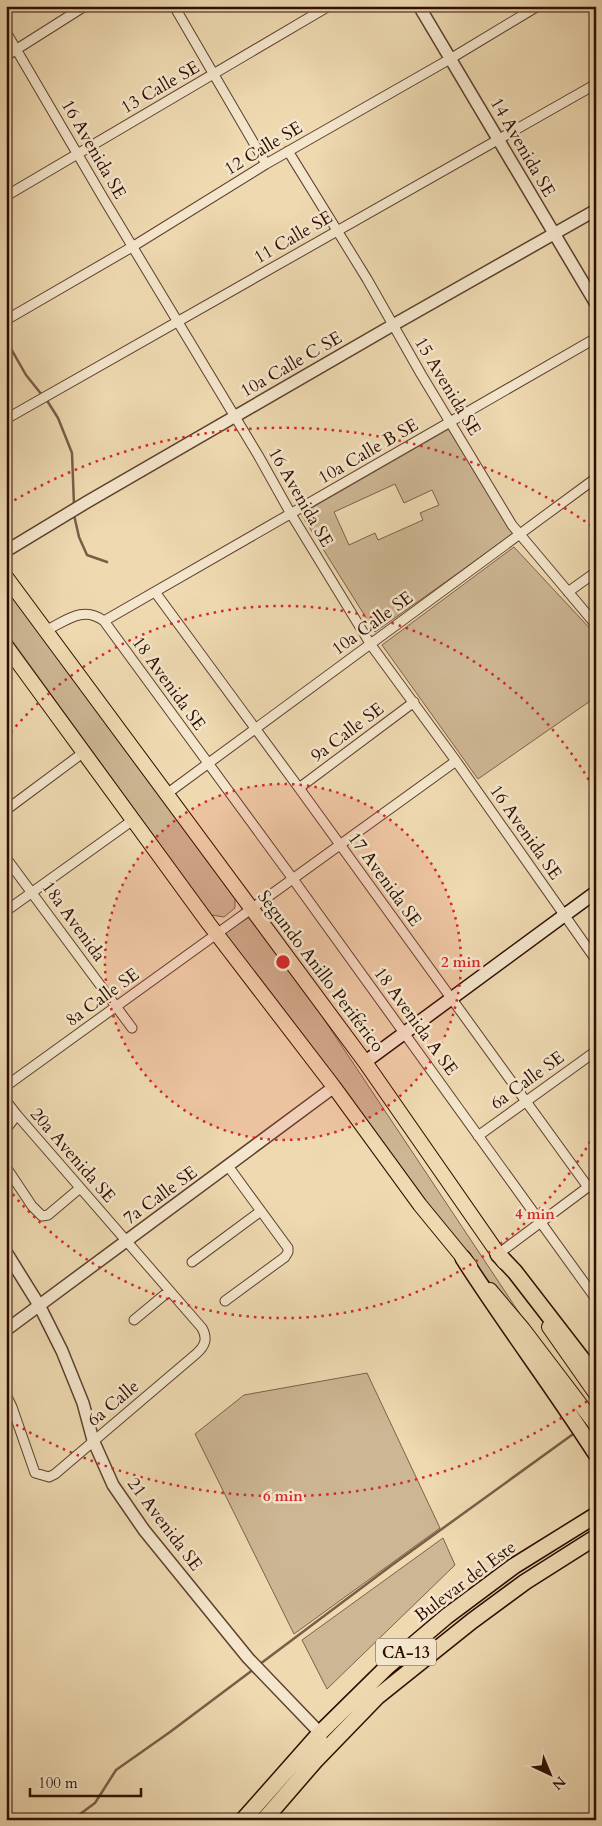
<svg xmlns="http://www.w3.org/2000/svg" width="602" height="1826" font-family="Cardo,serif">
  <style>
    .green { fill: #cdb693; stroke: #7d614a; fill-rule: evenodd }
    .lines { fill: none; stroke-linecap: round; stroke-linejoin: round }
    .stream { stroke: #795d47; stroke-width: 2.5 }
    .minor-casing { stroke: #5d3f2d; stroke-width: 11 }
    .tertiary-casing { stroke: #5d3f2d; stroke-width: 14 }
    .secondary-casing { stroke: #2d0c01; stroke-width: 15 }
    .primary-casing { stroke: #2d0c01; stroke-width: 16 }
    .trunk-casing { stroke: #2d0c01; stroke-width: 18 }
    .minor { stroke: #f4e6cc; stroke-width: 9 }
    .tertiary { stroke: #f4e6cc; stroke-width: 11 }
    .secondary { stroke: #f4e6cc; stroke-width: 12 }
    .primary { stroke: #eed9b1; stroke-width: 14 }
    .trunk { stroke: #eed9b1; stroke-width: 15 }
    .ring { fill: none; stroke: #d62828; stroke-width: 2.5; stroke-dasharray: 2.5 5 }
    .labels { text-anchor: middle; stroke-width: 5; stroke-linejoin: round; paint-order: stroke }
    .shield { fill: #f4e6cc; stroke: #694d3e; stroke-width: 1 }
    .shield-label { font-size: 16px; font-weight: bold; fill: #2d0c01 }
    .street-label { font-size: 18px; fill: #2d0c01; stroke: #f4e6cc }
    .centre { fill: #d62828; stroke: #f4e6cc; stroke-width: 2.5 }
    .ring-label { font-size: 15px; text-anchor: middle; font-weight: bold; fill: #d62828; stroke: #f4e6cc; stroke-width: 5; stroke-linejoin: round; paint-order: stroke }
  </style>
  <rect width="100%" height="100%" fill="#eed9b1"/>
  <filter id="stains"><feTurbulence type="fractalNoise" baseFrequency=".004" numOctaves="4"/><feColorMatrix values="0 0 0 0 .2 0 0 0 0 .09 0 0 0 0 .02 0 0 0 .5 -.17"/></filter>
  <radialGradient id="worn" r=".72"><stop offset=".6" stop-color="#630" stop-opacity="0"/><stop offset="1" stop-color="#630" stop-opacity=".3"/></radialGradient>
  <path class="green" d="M449 429 513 534 375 632 301 514ZM395 484 404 503 432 490 439 505 420 513 423 520 378 540 375 533 349 545 334 512Z
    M514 547 596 635V697L478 779 382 645Z
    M6 588 235 897V908L224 917 211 915 6 632Z
    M254 914 528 1326 415 1196 223 934Z
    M367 1373 440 1528 294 1634 195 1434 244 1395Z
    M443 1538 455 1565 327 1689 302 1640Z"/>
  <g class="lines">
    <path class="stream" d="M6 340 26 375 42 395
      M46 399 58 418 72 453 74 505
      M74 515 79 537 87 555 107 562
      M260 1664 392 1565 576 1432
      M72 1820 95 1803 116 1770 170 1732 254 1669"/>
    <g class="minor-casing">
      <path id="minor" d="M174 6 266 164
        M6 32 105 201 258 455 291 514 371 645 456 761 596 960
        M6 56 85 6
        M288 151 367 279 421 374 512 525 596 625
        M6 196 329 6
        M6 320 132 247 266 164 450 59 538 6
        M6 419 596 84
        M155 592 299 788 588 1187
        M568 592 596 572
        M104 621 596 338
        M45 631C66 621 83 605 104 621L293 879 596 1299
        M299 788 414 702
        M168 793 596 478
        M6 810 84 752
        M6 858 132 1028
        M6 911 133 820
        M6 1086 456 761
        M6 1101 17 1115 6 1129
        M6 1108 17 1115 202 1328C208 1339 205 1346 196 1354L55 1474 49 1477 35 1473 12 1407 6 1395
        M478 1136 596 1051
        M6 1167 32 1206 42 1216 48 1215 80 1188
        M498 1254 596 1181
        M192 1262 261 1211
        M225 1301 285 1257 288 1252V1248L228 1166
        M134 1320 169 1291"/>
    </g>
    <g class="tertiary-casing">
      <path id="tertiary" d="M419 6 596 304
        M6 551 87 502 393 325 596 210
        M6 1252 39 1305 62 1351 83 1403 93 1440 113 1485 144 1530 248 1658 320 1733 321 1739 316 1760
        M6 1330 334 1087"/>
    </g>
    <g class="secondary-casing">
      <path id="secondary" d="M365 1062 596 892"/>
    </g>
    <g class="primary-casing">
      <path id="primary" d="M6 577 365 1062 504 1262
        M6 646 209 924 334 1087 420 1205 470 1266
        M490 1290 523 1329 596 1425
        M549 1327 596 1394"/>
    </g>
    <g class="trunk-casing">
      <path id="trunk" d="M498 1254 515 1272 596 1377
        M463 1258C506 1325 553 1387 596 1454
        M243 1820 320 1733 388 1666 447 1616 514 1566 596 1515
        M264 1820 315 1761 377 1697 472 1621 525 1582 596 1537"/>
    </g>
    <use href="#minor" class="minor"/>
    <use href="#tertiary" class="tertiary"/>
    <use href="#secondary" class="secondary"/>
    <use href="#primary" class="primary"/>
    <use href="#trunk" class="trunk"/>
  </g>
  <circle cx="283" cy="962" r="178" fill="#d62828" fill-opacity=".12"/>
  <g class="ring">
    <circle cx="283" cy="962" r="178"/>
    <path d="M594 1135A356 356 0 0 1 6 1186M6 738A356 356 0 0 1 594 789"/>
    <path d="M593 1397A534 534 0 0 1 8 1420M8 504A534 534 0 0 1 593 527"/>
  </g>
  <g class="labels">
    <rect class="shield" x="376" y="1638.5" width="60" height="27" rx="4"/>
    <g class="shield-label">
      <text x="406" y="1658">CA-13</text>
    </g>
    <g class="street-label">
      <text transform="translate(160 87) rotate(-30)" y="6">13 Calle SE</text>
      <text transform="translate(523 147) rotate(60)" y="6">14 Avenida SE</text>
      <text transform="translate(263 148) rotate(-31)" y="6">12 Calle SE</text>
      <text transform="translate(94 149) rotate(60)" y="6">16 Avenida SE</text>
      <text transform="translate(293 237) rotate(-30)" y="6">11 Calle SE</text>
      <text transform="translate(291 364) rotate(-30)" y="6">10a Calle C SE</text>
      <text transform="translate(448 386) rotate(59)" y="6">15 Avenida SE</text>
      <text transform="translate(368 451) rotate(-30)" y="6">10a Calle B SE</text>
      <text transform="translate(301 497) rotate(60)" y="6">16 Avenida SE</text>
      <text transform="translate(372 623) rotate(-36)" y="6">10a Calle SE</text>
      <text transform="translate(169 683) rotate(54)" y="6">18 Avenida SE</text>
      <text transform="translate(347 732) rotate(-37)" y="6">9a Calle SE</text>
      <text transform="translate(526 832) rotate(55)" y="6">16 Avenida SE</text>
      <text transform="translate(385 879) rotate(54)" y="6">17 Avenida SE</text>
      <text transform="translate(74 921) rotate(54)" y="6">18a Avenida</text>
      <text transform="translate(321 971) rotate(53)" y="6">Segundo Anillo Periférico</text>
      <text transform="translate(102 997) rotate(-36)" y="6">8a Calle SE</text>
      <text transform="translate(416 1021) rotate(54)" y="6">18 Avenida A SE</text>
      <text transform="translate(527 1080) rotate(-36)" y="6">6a Calle SE</text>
      <text transform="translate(73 1155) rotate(49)" y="6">20a Avenida SE</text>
      <text transform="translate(160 1195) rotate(-36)" y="6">7a Calle SE</text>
      <text transform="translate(113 1403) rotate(-40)" y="6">6a Calle</text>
      <text transform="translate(165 1524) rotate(53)" y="6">21 Avenida SE</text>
      <text transform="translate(465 1581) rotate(-37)" y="6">Bulevar del Este</text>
    </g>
  </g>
  <circle cx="283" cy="962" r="8" class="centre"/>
  <g class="ring-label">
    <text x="461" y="967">2 min</text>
    <text x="535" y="1219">4 min</text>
    <text x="283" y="1501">6 min</text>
  </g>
  <rect width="602" height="1826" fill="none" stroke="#eed9b1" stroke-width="25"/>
  <rect x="8" y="8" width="587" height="1811" fill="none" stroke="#2d0c01" stroke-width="2.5"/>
  <rect x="12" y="12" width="577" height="1801" fill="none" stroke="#2d0c01"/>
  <g transform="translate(550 1774) rotate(136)" stroke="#f4e6cc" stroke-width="4" paint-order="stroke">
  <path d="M0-4L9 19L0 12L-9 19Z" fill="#2d0c01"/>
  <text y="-8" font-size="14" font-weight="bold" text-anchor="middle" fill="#2d0c01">N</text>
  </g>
  <path d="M30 1788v8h111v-8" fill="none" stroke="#2d0c01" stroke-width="2.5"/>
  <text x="38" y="1788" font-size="15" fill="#2d0c01" stroke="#f4e6cc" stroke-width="4" paint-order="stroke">100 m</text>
  <rect width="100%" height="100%" filter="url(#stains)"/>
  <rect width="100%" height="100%" fill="url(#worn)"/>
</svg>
